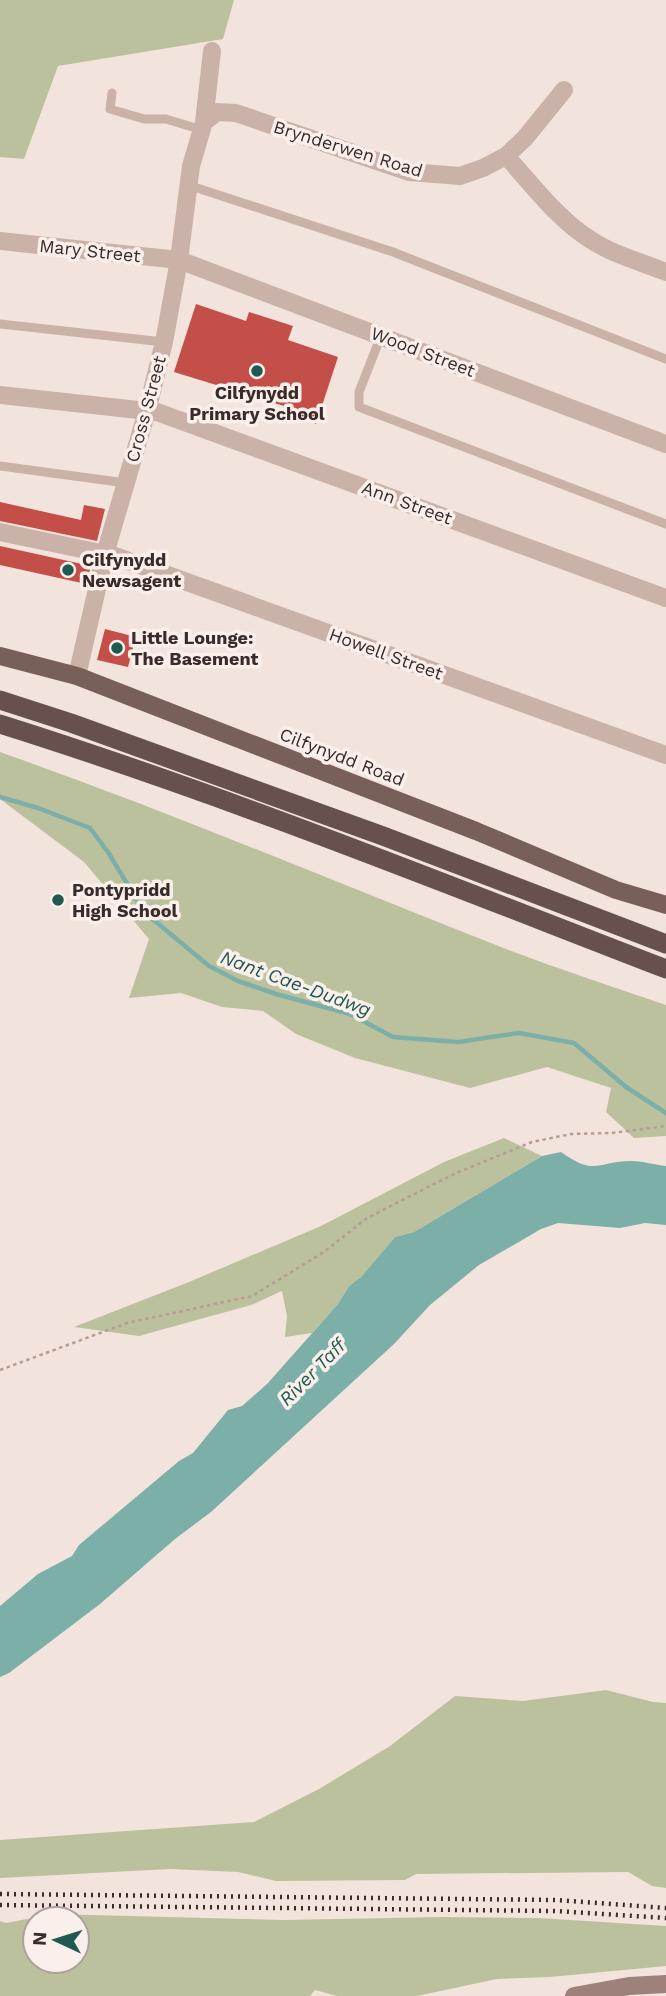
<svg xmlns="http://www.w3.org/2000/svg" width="666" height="1996" font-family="'Work Sans',sans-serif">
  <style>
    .green { fill: #bcc19d; fill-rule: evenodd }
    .water { fill: #7cafa7 }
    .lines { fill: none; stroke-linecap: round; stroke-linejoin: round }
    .stream { stroke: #7cafa7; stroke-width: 4.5 }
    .building { fill: #c44f49 }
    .path { stroke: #b69c93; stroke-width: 2.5; stroke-dasharray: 3.5 3.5; stroke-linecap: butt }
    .service { stroke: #cab2a9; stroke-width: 9 }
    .minor { stroke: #cab2a9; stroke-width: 18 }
    .secondary { stroke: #9e817a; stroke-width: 18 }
    .primary { stroke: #795f5a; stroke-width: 18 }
    .trunk { stroke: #68514d; stroke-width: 19 }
    .rail { stroke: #382b29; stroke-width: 4.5; stroke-dasharray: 2 5; stroke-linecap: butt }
    .poi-dot { fill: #1f5951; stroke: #faefea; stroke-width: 2.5 }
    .labels { text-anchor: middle; stroke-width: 7; stroke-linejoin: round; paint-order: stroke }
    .street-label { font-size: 18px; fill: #382b29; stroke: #faefea }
    .poi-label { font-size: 18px; font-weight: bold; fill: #382b29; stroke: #faefea; text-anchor: start }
    .water-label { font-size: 19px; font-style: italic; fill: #1f5951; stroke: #faefea }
  </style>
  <rect width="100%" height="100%" fill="#f2e4dd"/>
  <path class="green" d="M0 0H234L223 39 58 66 24 159 0 157Z
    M0 752C167 811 331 880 496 945 552 967 609 985 666 1005V1136L634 1138 606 1112 611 1088 547 1067 470 1088 355 1058 296 1034 263 1011 222 1007 181 993 129 998 149 939 84 862 0 799Z
    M504 1138 542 1156 414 1232 395 1237 361 1277 349 1286 338 1304 312 1333 285 1337 287 1316 282 1291 251 1305 139 1336 74 1327 189 1282 321 1226 444 1162Z
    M606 1690 653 1702 666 1703V1888L652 1886 628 1872 416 1874 405 1880 276 1881 238 1872 170 1869 0 1878V1840L254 1822 319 1789 390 1746 455 1696 523 1701Z
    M53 1914 283 1920 442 1917 538 1918 666 1926V1966L550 1977 497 1979 417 1996H337L315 1990 310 1996H0V1921L6 1923ZM35 1919H77V1961H35Z"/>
  <path class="water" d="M561 1152C596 1177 597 1161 632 1161 643 1161 655 1165 666 1166V1225L645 1223 620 1228 558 1223 541 1229 479 1265 430 1305 394 1344 211 1512 175 1539 100 1604 9 1673 0 1677V1606L38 1574 72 1556 79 1545 179 1461 193 1453 228 1410 242 1406 267 1384 338 1304 349 1286 361 1277 395 1237 414 1232 542 1156Z"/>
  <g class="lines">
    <path class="stream" d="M0 797 38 808 90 828 108 852 144 912 209 966 238 981 276 994 350 1014 393 1037 458 1042 519 1033 574 1043 626 1087 666 1113"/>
  </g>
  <path class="building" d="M196 304 246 321 249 312 293 326 288 340 338 357 316 424 282 412 284 406 174 372Z
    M0 502 81 520 84 505 105 509 97 541 0 521Z
    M0 546 91 566 86 584 0 565Z
    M105 629 136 637 128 667 97 660Z"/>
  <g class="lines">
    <path class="path" d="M0 1370 127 1323 252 1296 324 1252 367 1218 454 1174 532 1142 571 1134 612 1133 666 1126"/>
    <path class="service" d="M112 93 110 109 144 119H166L202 130
      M188 185 393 252 666 359
      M0 324 164 342
      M381 336 359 392V407L666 524
      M0 466 126 483"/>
    <path class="minor" d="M204 122 212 51
      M506 156C532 184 558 220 591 240 614 255 641 262 666 272
      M0 241 179 260 666 444
      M0 395 157 412 666 598
      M0 532 115 556 666 755
      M77 676 105 554 147 411 164 342 179 260 191 166 204 122 217 112 236 113 409 172 460 176 483 168 506 156 525 138 564 90"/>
    <path class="secondary" d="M574 1996 629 1986 666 1984"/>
    <path class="primary" d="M0 656 77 676 476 831 616 890 666 905"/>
    <path class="trunk" d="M0 700 71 723 383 836 666 944
      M0 724C226 795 446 884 666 969"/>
    <path class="rail" d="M0 1894 556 1900 666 1908
      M0 1905 556 1911 666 1918"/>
  </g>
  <g class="poi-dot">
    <circle cx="257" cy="371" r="7"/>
    <circle cx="68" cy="570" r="7"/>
    <circle cx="117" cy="648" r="7"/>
    <circle cx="58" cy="900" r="7"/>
  </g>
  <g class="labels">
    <g class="street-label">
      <text transform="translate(348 149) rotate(17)" y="6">Brynderwen Road</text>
      <text transform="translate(90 251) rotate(6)" y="6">Mary Street</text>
      <text transform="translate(423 352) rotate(21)" y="6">Wood Street</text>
      <text transform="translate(146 409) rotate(-75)" y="6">Cross Street</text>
      <text transform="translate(407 503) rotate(20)" y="6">Ann Street</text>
      <text transform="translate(386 654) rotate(20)" y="6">Howell Street</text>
      <text transform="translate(342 757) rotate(21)" y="6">Cilfynydd Road</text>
    </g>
    <g class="poi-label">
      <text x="257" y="399" text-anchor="middle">Cilfynydd<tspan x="257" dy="21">Primary School</tspan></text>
      <text x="82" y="566">Cilfynydd<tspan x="82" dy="21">Newsagent</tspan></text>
      <text x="131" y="644">Little Lounge:<tspan x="131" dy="21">The Basement</tspan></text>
      <text x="72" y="896">Pontypridd<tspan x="72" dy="21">High School</tspan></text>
    </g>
    <g class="water-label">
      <text transform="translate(296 983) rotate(20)" y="7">Nant Cae-Dudwg</text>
      <text transform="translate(312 1372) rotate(-45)" y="7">River Taff</text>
    </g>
  </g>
  <g transform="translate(56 1940) rotate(274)"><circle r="33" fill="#faefea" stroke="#aca19d" stroke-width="2"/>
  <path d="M0-5L12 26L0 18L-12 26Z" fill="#1f5951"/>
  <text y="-10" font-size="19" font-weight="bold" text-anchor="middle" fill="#382b29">N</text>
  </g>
</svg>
